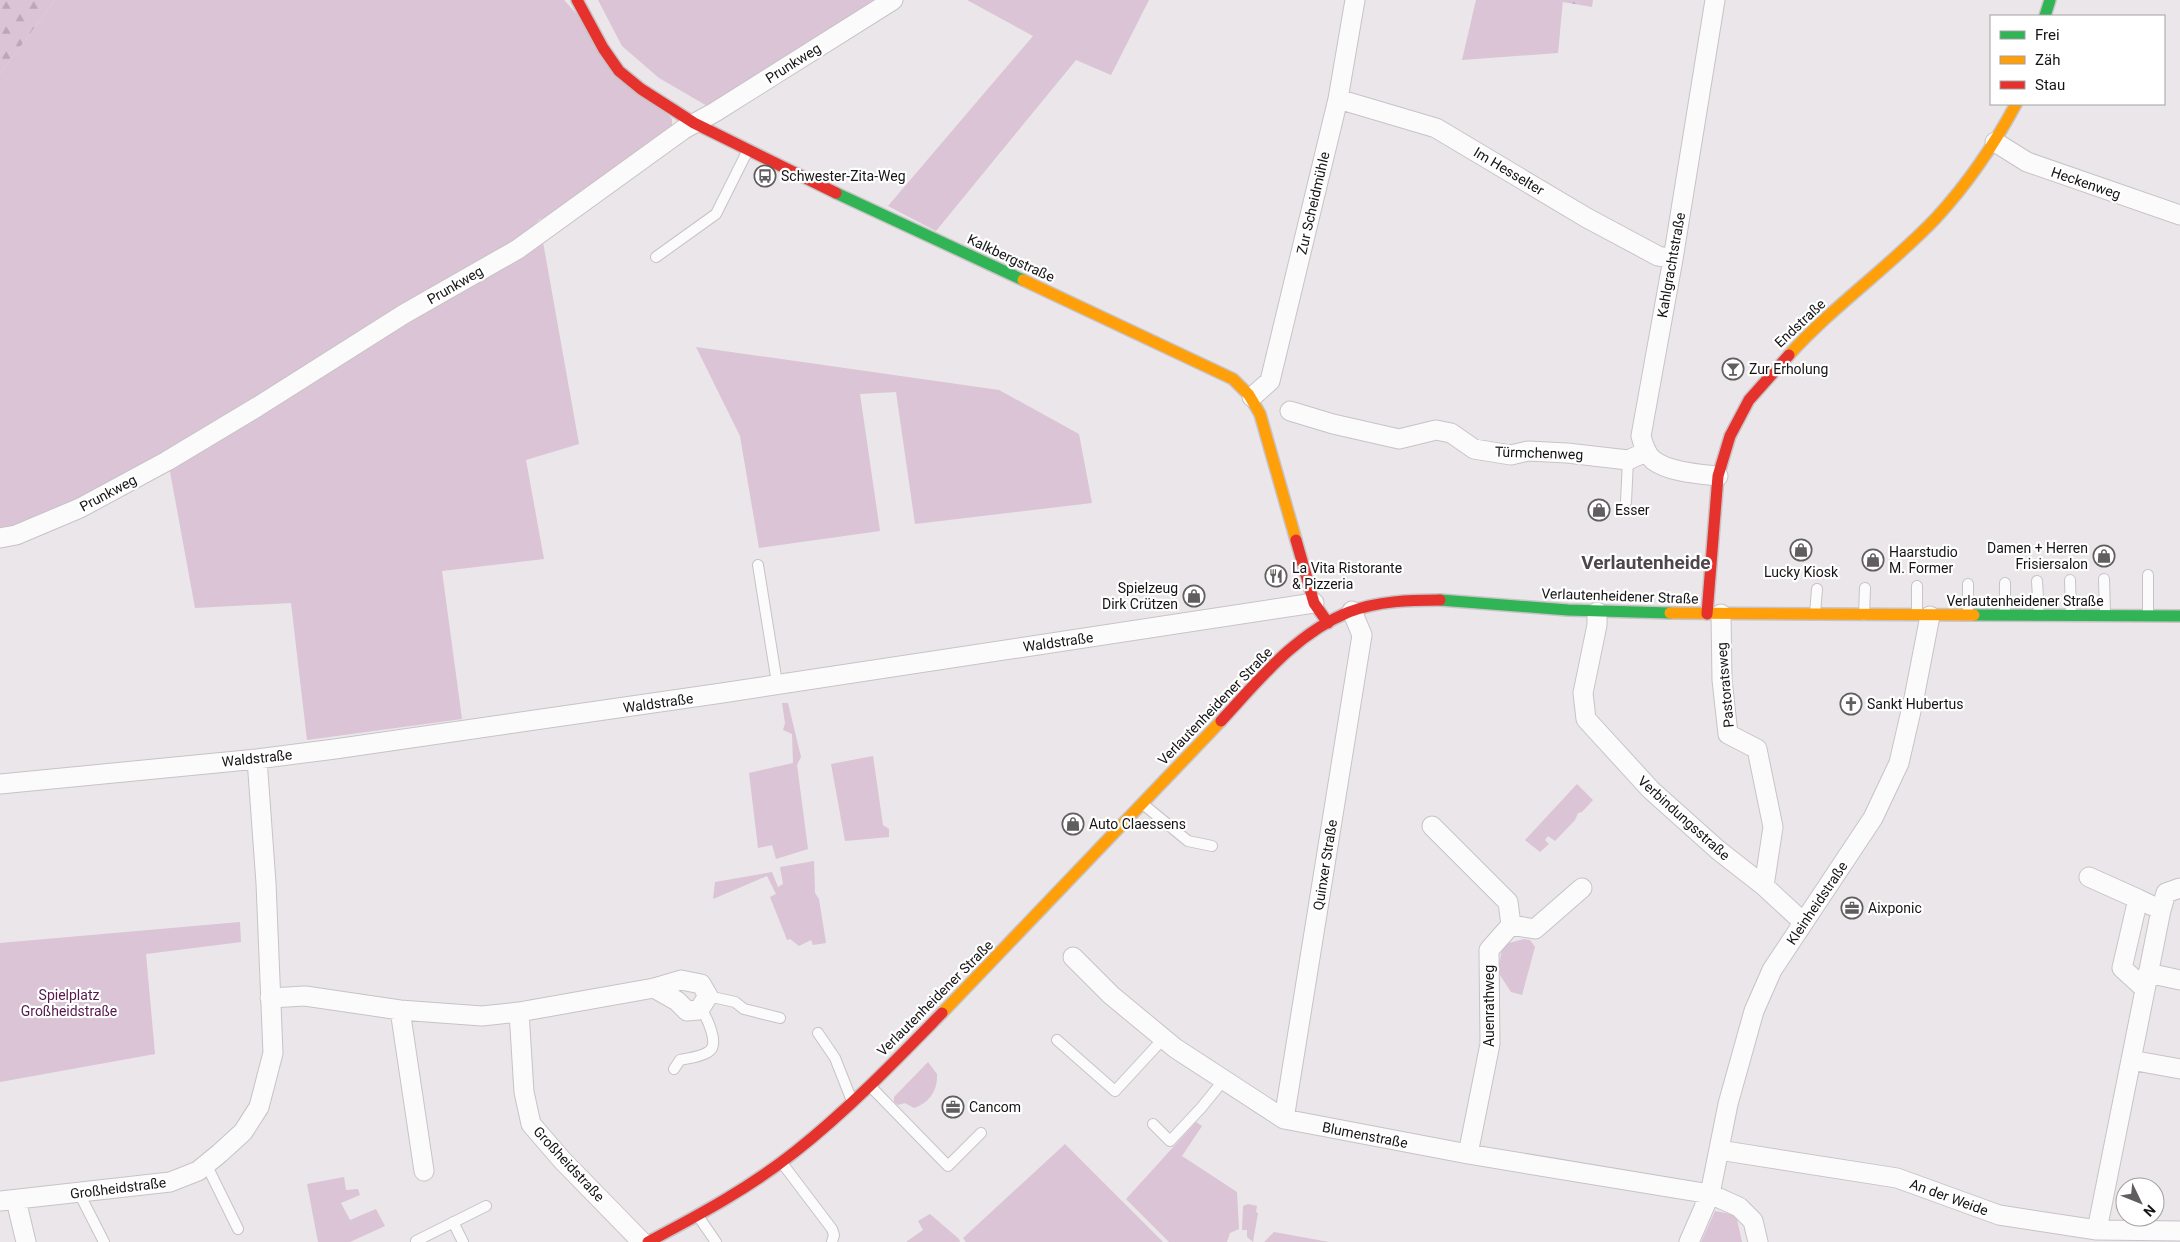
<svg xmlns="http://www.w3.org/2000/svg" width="2180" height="1242" font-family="Roboto,sans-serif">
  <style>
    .green { fill: #dac4d5 }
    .forest { fill: url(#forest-firs) }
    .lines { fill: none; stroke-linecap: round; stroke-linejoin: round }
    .lane-casing { stroke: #c7c3c6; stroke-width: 12 }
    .street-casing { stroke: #c7c3c6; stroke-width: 21 }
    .fast-casing { stroke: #c7c3c6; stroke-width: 14 }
    .slow-casing { stroke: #c7c3c6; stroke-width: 14 }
    .jam-casing { stroke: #c7c3c6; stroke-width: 14 }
    .lane { stroke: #fcfbfc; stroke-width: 10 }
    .street { stroke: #fcfbfc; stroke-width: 19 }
    .fast { stroke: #30b455; stroke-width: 11 }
    .slow { stroke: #ff9f0a; stroke-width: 11 }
    .jam { stroke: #e5322d; stroke-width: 11 }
    .labels { text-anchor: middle; stroke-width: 4.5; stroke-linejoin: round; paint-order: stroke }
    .street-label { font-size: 14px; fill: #161415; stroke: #fff }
    .poi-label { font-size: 14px; fill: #161415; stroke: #fff; text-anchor: start }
    .park-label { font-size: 14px; fill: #551a4c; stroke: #fff }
    .district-label { font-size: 19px; font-weight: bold; fill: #4d474b; stroke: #fff }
  </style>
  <defs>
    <pattern id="forest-firs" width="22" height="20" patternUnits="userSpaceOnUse" patternTransform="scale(1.25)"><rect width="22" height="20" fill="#dac4d5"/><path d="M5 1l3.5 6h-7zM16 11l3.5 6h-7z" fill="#baa8b6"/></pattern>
  </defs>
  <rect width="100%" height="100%" fill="#ebe6e9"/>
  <path class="green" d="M55 0H564L672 119V126L559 215 540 219 515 245 241 409 78 502 0 532V74Z
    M598 0H882L709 107 659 78 622 46Z
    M967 0H1149L1111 75 1076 60 936 231 888 206 1033 36Z
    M1476 0H1563L1558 53 1462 60Z
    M543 242 579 444 526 460 544 559 442 571 462 719 307 740 291 603 195 608 169 466 406 321Z
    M696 347 999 390 1079 434 1092 503 915 524 896 392 860 394 880 531 759 548 740 436Z
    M782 703H788L801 757 797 765 808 849 776 859 772 845 758 848 749 773 793 763 792 734 783 730 785 723Z
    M873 756 883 825 889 829V837L845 841 831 764Z
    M1577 784 1593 800 1582 812 1578 813 1575 820 1555 841 1548 836 1545 840 1549 844 1540 852 1525 840Z
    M814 861 815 893 819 899 826 943 813 945 811 940 799 946 790 939 787 940 770 897 776 894 767 876 713 899 715 882 772 872 778 887 783 884 780 867Z
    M240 922 241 942 146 954 155 1054 0 1082V943Z
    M1524 939 1530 940 1535 947 1522 995 1511 992 1498 972 1501 954 1503 948 1509 943Z
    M928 1062 937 1074C938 1091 929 1103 914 1108L905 1103 898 1105 894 1102V1097Z
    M1196 1122 1202 1126 1182 1156 1237 1192 1239 1229 1230 1233 1227 1242H1169L1126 1199Z
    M1065 1144 1163 1242H966L963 1238Z
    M344 1177 346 1190 358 1189 360 1195 341 1203 350 1220 376 1209 385 1226 350 1242H318L307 1184Z
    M1248 1204 1257 1206 1256 1212 1258 1213 1253 1242 1247 1237V1230H1242L1243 1206Z
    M1715 1211 1736 1215 1742 1242H1701Z
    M930 1214 959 1239 960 1242H906L923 1230 918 1221Z
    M1274 1232 1329 1242H1264Z"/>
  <path class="forest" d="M0 0H55L0 74Z
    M1563 0H1593L1592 7 1563 2Z"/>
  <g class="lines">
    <g class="lane-casing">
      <path id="lane" d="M656 257 716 214 747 152
        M1626 502 1628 460
        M758 565 777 683
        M2104 579 2105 614
        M2070 580 2071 615
        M2037 581 2039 615
        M2005 583V615
        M1968 584V615
        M1815 614 1817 589
        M1864 615 1865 588
        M1917 615V586
        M2148 616V575
        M1144 805 1188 841 1212 846
        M708 996 735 1002 744 1009 780 1018
        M818 1033 835 1058 852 1101
        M1057 1040 1115 1091 1163 1039
        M674 1069 680 1060C689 1058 701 1057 708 1052 721 1045 706 1016 700 1007
        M870 1086 948 1166 981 1133
        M1153 1124 1170 1141 1201 1108 1223 1081
        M782 1163 832 1229 834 1235 832 1242
        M206 1164 238 1229
        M79 1193 104 1242
        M698 1216 716 1242
        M453 1222 463 1242
        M416 1241 486 1206"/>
    </g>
    <g class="street-casing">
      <path id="street" d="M1715 0 1673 259 1641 436C1643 444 1646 454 1653 460 1668 472 1700 474 1718 476
        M1338 99 1436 128 1587 218 1658 256 1673 259
        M1995 142 2027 162 2180 215
        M1252 397 1270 381 1338 99 1355 0
        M1290 411 1333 424 1399 439 1436 430 1451 433 1474 449 1511 455 1528 451 1567 453 1628 460 1646 452
        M0 538 16 535 80 508 167 461 257 407 404 314 518 249 684 129 715 112 893 0
        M1597 612V625L1583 693 1586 719 1651 790 1718 850 1764 886 1803 922
        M1721 614 1722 680 1728 734 1757 749 1773 827 1764 886
        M0 784 257 759 335 749 722 693 1314 603
        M1432 826 1508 902 1511 925 1489 950 1490 1044 1468 1154
        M2089 877 2138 899
        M1511 925 1535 929 1582 888
        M1073 957 1111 995 1175 1048 1284 1119 1468 1154 1710 1194 1739 1207 1753 1221 1758 1242
        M2148 973 2180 980
        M2145 989 2122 968 2138 899 2161 910
        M270 998 305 996 400 1010 482 1016 519 1012 654 988 681 980 701 984 708 996 699 1010 687 1011 677 1001 654 988
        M400 1010 424 1171
        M519 1012 524 1092 531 1124 562 1160 642 1242
        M2131 1060 2180 1069
        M1284 1119 1362 635 1352 611
        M1719 1150 1897 1178 1999 1215 2097 1230 2180 1231
        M16 1200 26 1242
        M0 1201 170 1182 198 1171 220 1153 243 1132 259 1107 273 1053 266 883 257 759
        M2097 1230 2161 910 2166 893 2180 888
        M1689 1242 1710 1194 1728 1104 1754 1011 1772 970 1873 818 1899 763 1914 698 1930 616"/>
    </g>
    <g class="fast-casing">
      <path id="fast" d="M2045 16 2050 0
        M836 193 1023 280
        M1440 600 1568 610 1670 613
        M1974 615 2180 616"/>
    </g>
    <g class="slow-casing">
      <path id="slow" d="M1023 280 1233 379 1249 395 1260 414 1296 540
        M1789 355C1834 305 1891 266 1937 217 1969 182 1994 145 2016 104
        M1670 613 1974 615
        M942 1013 1221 721"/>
    </g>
    <g class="jam-casing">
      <path id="jam" d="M577 0 603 48 619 71 641 89 694 123 836 193
        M1296 540 1314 603 1328 623
        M1707 614 1718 476 1730 436 1749 400 1789 355
        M1221 721C1258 681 1296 633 1349 612 1378 601 1410 600 1440 600
        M648 1242C699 1215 751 1187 796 1151 849 1109 896 1060 942 1013"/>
    </g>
    <use href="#lane" class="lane"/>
    <use href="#street" class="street"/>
    <use href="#fast" class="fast"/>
    <use href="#slow" class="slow"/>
    <use href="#jam" class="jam"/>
  </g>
  <defs>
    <g id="bus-ring" transform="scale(1.125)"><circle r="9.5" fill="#fff" stroke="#615e5f" stroke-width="1.5"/><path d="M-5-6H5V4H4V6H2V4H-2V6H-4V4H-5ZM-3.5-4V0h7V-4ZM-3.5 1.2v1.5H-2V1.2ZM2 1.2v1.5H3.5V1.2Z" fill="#615e5f"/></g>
    <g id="bar-ring" transform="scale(1.125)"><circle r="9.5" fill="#fff" stroke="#615e5f" stroke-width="1.5"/><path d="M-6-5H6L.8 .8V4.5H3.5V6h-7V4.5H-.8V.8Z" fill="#615e5f"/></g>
    <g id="shop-ring" transform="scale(1.125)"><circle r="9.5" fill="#fff" stroke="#615e5f" stroke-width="1.5"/><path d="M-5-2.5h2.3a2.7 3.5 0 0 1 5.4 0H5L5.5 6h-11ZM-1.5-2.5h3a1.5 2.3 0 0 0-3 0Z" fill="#615e5f"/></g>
    <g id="restaurant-ring" transform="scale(1.125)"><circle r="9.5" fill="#fff" stroke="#615e5f" stroke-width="1.5"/><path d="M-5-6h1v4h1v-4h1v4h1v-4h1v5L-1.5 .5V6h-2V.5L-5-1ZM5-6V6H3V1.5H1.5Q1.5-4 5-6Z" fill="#615e5f"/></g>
    <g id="church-ring" transform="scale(1.125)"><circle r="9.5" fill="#fff" stroke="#615e5f" stroke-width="1.5"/><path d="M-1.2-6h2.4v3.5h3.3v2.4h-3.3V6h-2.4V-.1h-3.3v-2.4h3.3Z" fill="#615e5f"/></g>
    <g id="office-ring" transform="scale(1.125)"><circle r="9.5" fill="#fff" stroke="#615e5f" stroke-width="1.5"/><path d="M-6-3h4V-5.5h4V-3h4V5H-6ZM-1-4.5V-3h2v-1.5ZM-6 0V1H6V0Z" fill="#615e5f"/></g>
  </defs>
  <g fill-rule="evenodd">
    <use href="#bus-ring" x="765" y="176"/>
    <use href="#bar-ring" x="1733" y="369"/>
    <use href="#shop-ring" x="1599" y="510"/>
    <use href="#shop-ring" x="1801" y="550"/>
    <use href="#shop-ring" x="2104" y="556"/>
    <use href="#shop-ring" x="1873" y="560"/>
    <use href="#restaurant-ring" x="1276" y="576"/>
    <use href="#shop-ring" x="1194" y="596"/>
    <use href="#church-ring" x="1851" y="704"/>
    <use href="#shop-ring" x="1073" y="824"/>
    <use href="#office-ring" x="1852" y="908"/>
    <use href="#office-ring" x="953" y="1107"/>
  </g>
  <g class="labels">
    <g class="street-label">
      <text transform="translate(793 63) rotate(-32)" y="5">Prunkweg</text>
      <text transform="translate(1509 171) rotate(31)" y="5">Im Hesselter</text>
      <text transform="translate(2086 183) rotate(19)" y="5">Heckenweg</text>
      <text transform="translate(1313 203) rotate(-77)" y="5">Zur Scheidmühle</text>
      <text transform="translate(1011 258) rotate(25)" y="5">Kalkbergstraße</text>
      <text transform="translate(1671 265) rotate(-80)" y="5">Kahlgrachtstraße</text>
      <text transform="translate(455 285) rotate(-30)" y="5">Prunkweg</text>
      <text transform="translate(1800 323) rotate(-43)" y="5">Endstraße</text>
      <text transform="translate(1539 453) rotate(2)" y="5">Türmchenweg</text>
      <text transform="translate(108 493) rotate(-28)" y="5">Prunkweg</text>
      <text transform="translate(1620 596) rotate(2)" y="5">Verlautenheidener Straße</text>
      <text x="2025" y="606">Verlautenheidener Straße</text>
      <text transform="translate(1058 642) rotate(-8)" y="5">Waldstraße</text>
      <text transform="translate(1725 685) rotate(-95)" y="5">Pastoratsweg</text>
      <text transform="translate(658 703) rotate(-8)" y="5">Waldstraße</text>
      <text transform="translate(1215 706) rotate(-46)" y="5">Verlautenheidener Straße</text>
      <text transform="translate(257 758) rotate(-6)" y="5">Waldstraße</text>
      <text transform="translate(1684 818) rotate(42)" y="5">Verbindungsstraße</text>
      <text transform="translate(1325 865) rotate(-81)" y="5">Quinxer Straße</text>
      <text transform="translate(1817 903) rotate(-56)" y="5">Kleinheidstraße</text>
      <text transform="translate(935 998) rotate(-45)" y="5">Verlautenheidener Straße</text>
      <text transform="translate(1489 1006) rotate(-90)" y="5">Auenrathweg</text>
      <text transform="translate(1365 1135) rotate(11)" y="5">Blumenstraße</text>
      <text transform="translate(569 1164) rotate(47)" y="5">Großheidstraße</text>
      <text transform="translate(118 1188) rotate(-7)" y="5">Großheidstraße</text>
      <text transform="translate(1949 1197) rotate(20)" y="5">An der Weide</text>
    </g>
    <g class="poi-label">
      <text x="781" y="181">Schwester-Zita-Weg</text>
      <text x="1749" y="374">Zur Erholung</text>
      <text x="1615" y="515">Esser</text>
      <text x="2088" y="553" text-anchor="end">Damen + Herren<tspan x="2088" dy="16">Frisiersalon</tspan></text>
      <text x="1889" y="557">Haarstudio<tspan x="1889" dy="16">M. Former</tspan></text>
      <text x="1292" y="573">La Vita Ristorante<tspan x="1292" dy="16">&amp; Pizzeria</tspan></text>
      <text x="1801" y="577" text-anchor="middle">Lucky Kiosk</text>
      <text x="1178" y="593" text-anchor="end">Spielzeug<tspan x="1178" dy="16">Dirk Crützen</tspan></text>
      <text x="1867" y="709">Sankt Hubertus</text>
      <text x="1089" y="829">Auto Claessens</text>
      <text x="1868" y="913">Aixponic</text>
      <text x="969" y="1112">Cancom</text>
    </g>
    <g class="park-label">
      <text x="69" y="1000">Spielplatz<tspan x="69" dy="16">Großheidstraße</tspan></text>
    </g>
    <g class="district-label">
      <text x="1646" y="569">Verlautenheide</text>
    </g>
  </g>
  <rect x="1990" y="15" width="175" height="90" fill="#ffffff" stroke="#a2a1a1"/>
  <rect x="2000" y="31" width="25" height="8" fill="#30b455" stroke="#a2a1a1"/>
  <text x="2035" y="40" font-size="15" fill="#161415">Frei</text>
  <rect x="2000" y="56" width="25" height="8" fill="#ff9f0a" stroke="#a2a1a1"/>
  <text x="2035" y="65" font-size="15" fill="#161415">Zäh</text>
  <rect x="2000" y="81" width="25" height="8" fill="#e5322d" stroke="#a2a1a1"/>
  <text x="2035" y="90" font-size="15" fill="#161415">Stau</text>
  <g transform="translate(2140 1202) rotate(133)"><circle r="24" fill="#ffffff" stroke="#a2a1a1"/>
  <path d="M0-4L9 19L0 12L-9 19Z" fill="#615e5f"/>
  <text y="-8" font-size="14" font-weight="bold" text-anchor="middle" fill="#161415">N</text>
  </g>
</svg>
